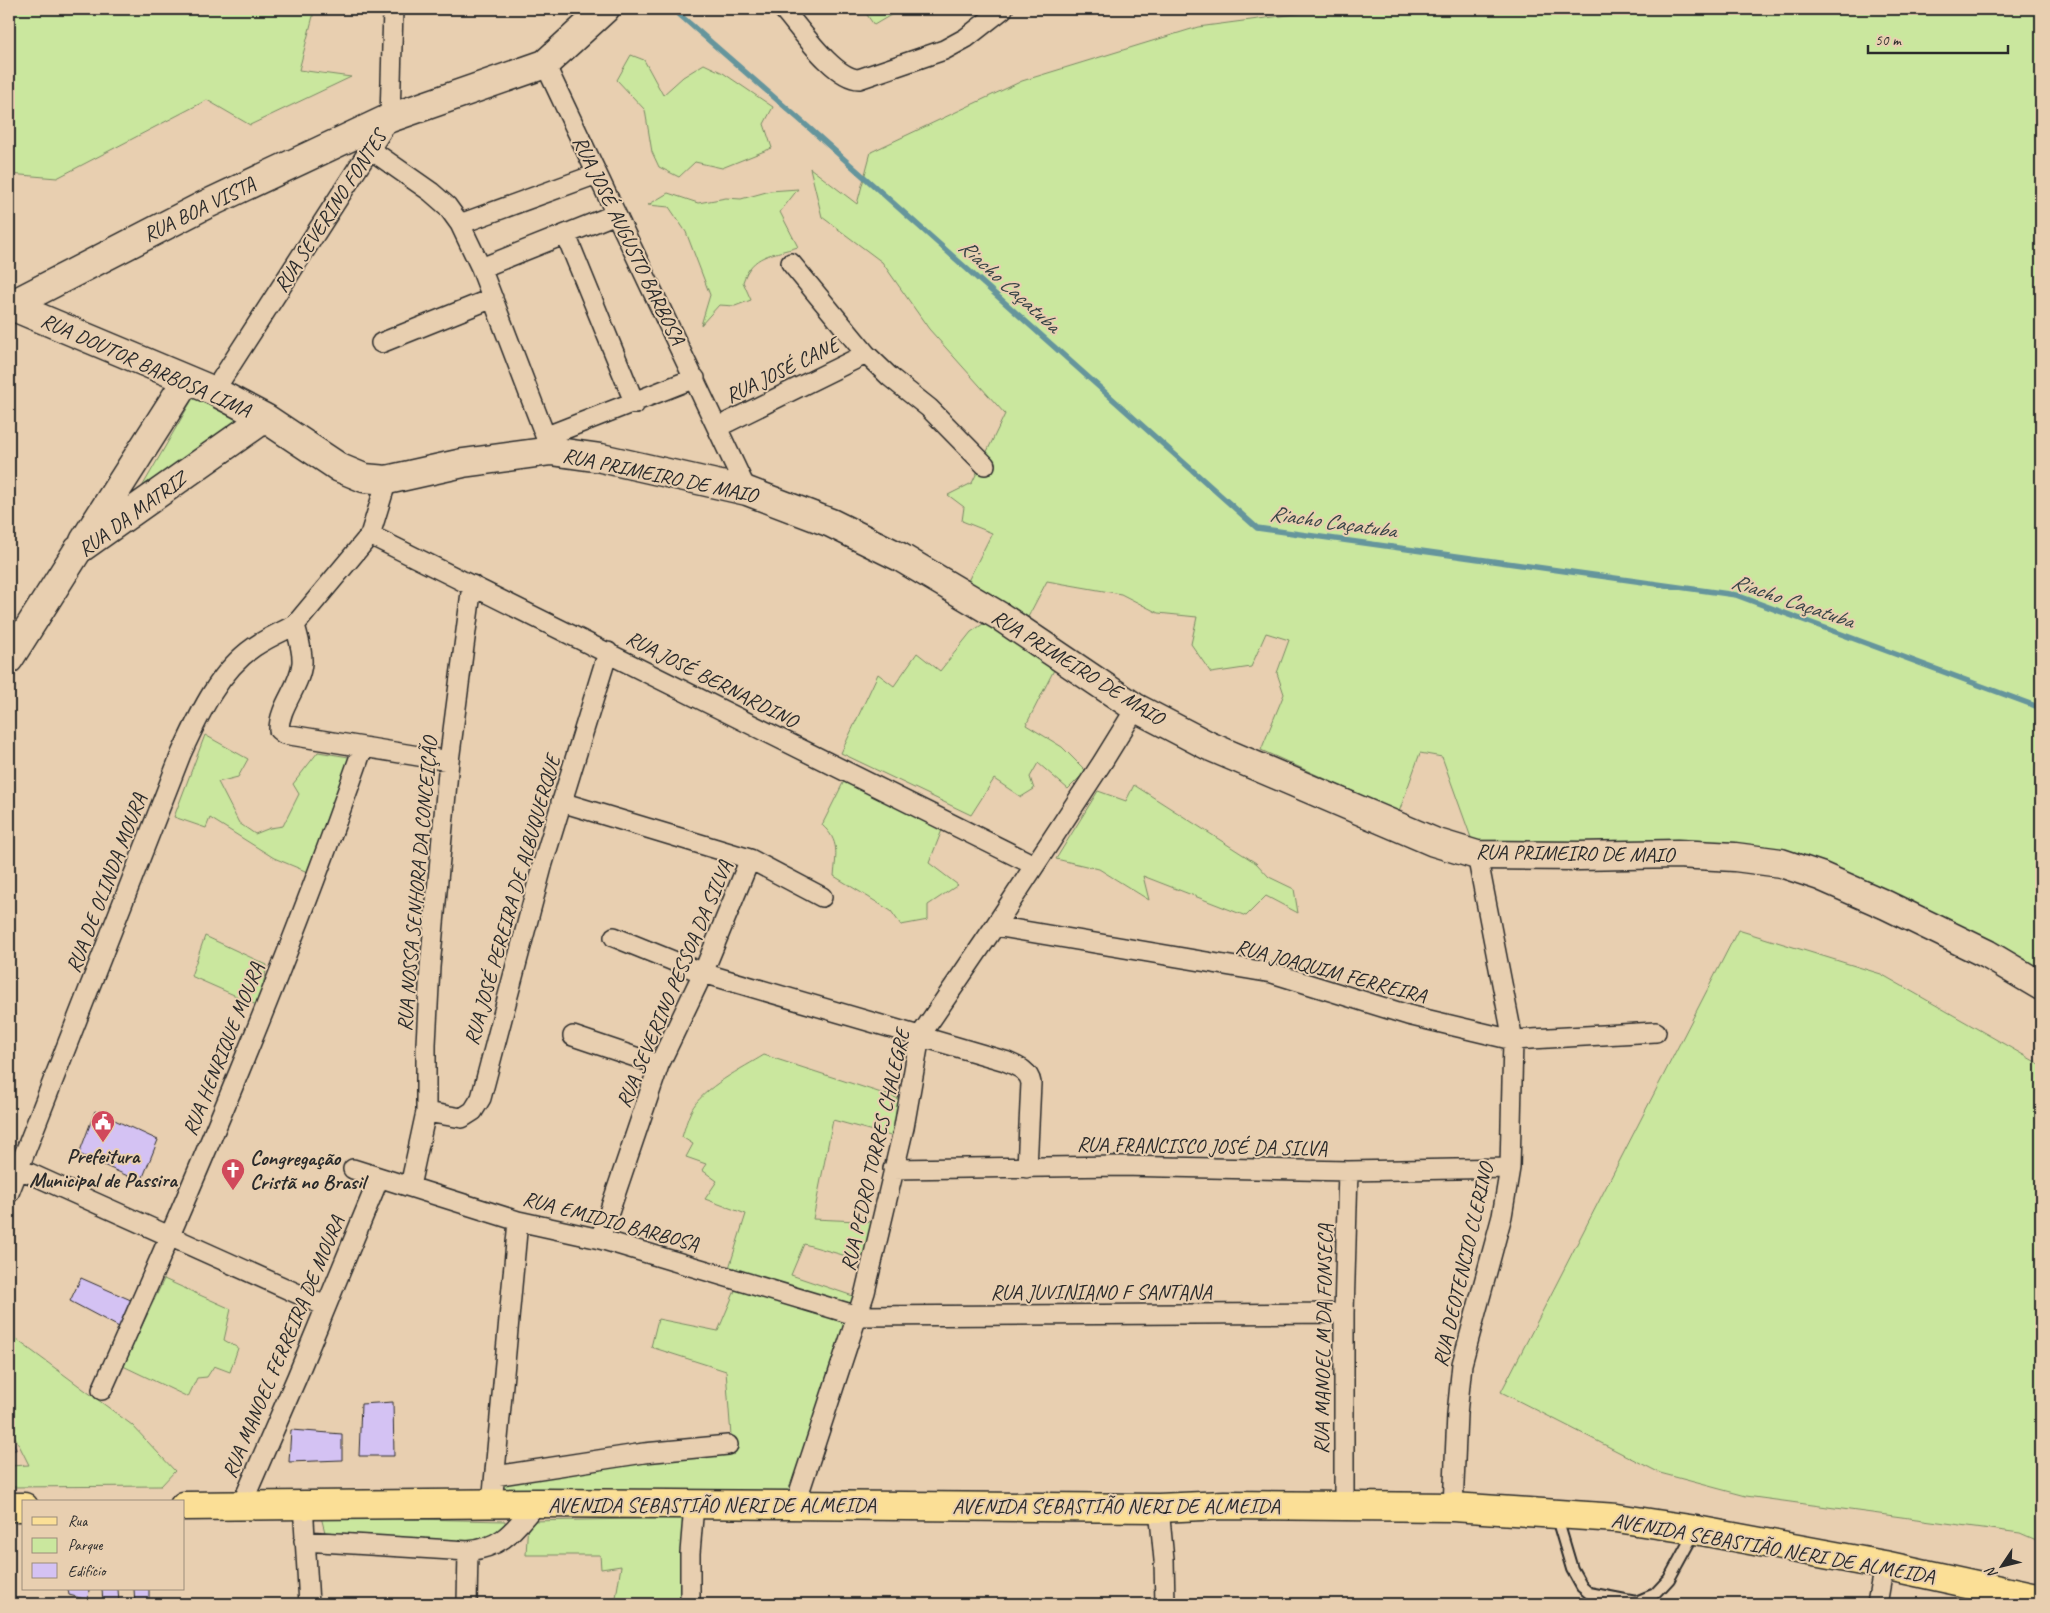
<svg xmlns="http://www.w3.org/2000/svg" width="2050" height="1613" font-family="Caveat,sans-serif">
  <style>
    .green { fill: #cae79e; stroke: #7a8964 }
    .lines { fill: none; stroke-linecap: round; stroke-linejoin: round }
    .stream { stroke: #65959c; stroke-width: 5.5 }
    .building { fill: #d4c2f3; stroke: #2b2b2b }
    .lane-casing { stroke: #2b2b2b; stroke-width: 14 }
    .street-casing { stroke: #2b2b2b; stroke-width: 22 }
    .secondary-casing { stroke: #2b2b2b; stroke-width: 31 }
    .primary-casing { stroke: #2b2b2b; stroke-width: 31 }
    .lane { stroke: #e8cfb0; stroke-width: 10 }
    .street { stroke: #e8cfb0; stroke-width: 19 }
    .secondary { stroke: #e8cfb0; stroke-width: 28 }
    .primary { stroke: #fbdf96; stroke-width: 28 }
    .labels { text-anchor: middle; stroke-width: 4; stroke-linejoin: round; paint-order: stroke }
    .street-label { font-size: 21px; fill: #2b2b2b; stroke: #e8cfb0 }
    .poi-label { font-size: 21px; font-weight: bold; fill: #2b2b2b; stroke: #e8cfb0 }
    .water-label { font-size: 22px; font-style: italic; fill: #394547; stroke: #e8cfb0 }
  </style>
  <rect width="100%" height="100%" fill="#e8cfb0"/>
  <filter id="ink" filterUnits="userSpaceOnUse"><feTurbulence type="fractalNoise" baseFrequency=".02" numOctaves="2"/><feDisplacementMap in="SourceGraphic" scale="10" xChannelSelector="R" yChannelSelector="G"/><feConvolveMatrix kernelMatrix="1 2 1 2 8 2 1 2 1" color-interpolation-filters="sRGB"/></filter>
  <g filter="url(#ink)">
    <path class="green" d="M9 9H312L313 16 299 70 351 77 250 125 207 100 57 178 9 174Z
      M863 9H901L874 25Z
      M1334 9H2041V987L1794 860 1478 857 1442 757 1420 753 1399 812 1261 750 1284 694 1277 673 1289 640 1266 633 1251 667 1211 673 1191 644 1197 617 1158 613 1121 594 1047 581 1027 619 967 583 992 533 962 521 964 507 948 495 972 483 1005 414 929 329 882 262 822 217 810 168 857 204 871 152 1022 81 1198 27Z
      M631 55 644 60 663 95 683 77 704 64 723 73 773 107 764 124 772 148 722 168 695 162 679 177 659 167 652 152 645 110 617 80Z
      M798 189 780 212 798 247C772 255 752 254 743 282L751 300 735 306 719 305 701 325 710 295 686 232 669 207 648 205 668 193 698 203 726 198 741 199 770 191Z
      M197 391 248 416 142 487Z
      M986 622 1055 668 1026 725 1062 747 1086 771 1068 789 1038 763 1030 777 1034 789 1021 797 994 779 971 815 841 753 878 674 894 686 917 653 940 671 971 632Z
      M205 735 248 759 238 777 218 782 239 823 255 834 270 828 283 826 299 794 293 784 318 752 355 758 310 873 274 858 210 818 206 828 174 817Z
      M844 781 942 830 929 863 958 885 928 905V920L901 925 891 911 834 876C836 854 840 841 822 825Z
      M1134 785 1256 863 1269 877 1294 889 1298 913 1266 896 1246 916 1143 876 1149 900 1099 869 1056 859 1098 791 1126 801Z
      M1738 930 1881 974 2041 1065V1542L2020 1533 1746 1496 1660 1473 1501 1392Z
      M205 936 267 965 259 1006 191 976Z
      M764 1055 906 1101 898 1138 833 1120 813 1219 881 1222 871 1263 804 1244 791 1275 862 1299 804 1503 497 1501 501 1472 640 1443 731 1436 726 1371 651 1347 658 1319 718 1331 739 1281 729 1268 746 1214 705 1199 717 1181 702 1170 706 1164 686 1157 693 1144 682 1137C685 1128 687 1119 691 1111 702 1088 743 1068 764 1055Z
      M164 1279 231 1309 224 1340 238 1348 230 1372 214 1366 207 1377 197 1378 188 1397 123 1366Z
      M9 1334 132 1425 175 1471 161 1486 9 1487V1466L29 1465 9 1425Z
      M321 1517 505 1521V1536L466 1550 326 1536Z
      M693 1518 692 1604H602V1602L615 1604 621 1566 601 1569 600 1555H526L528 1521Z"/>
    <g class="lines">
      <path class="stream" d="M673 9 807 126 1257 528 1736 595 2041 708"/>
    </g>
    <path class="building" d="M95 1111 158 1140 141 1182 79 1154Z
      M81 1278 133 1301 119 1327 70 1301Z
      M393 1402 394 1456H359L361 1404Z
      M9 1426 16 1450H9Z
      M291 1430 342 1434V1460L289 1462Z
      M68 1589H89L88 1600 69 1595Z
      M102 1589H118L119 1604H103Z
      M134 1589H149V1604H135Z"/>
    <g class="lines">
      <g class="lane-casing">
        <path id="lane" d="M1556 1515 1572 1569 1582 1587 1589 1593 1636 1602 1655 1594 1669 1579 1694 1533"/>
      </g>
      <g class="street-casing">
        <path id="street" d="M783 9C799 27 834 79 859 79L944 50 966 38 1003 9
          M545 64 747 491
          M371 150 431 192 447 206 460 224 481 268 551 451
          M460 224 597 174
          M566 235 635 404
          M791 263 866 354 890 377 929 408 985 465
          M481 268 616 214
          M381 343 493 298
          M214 391 390 118 393 9
          M718 427 866 354
          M547 436 695 378
          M387 480 370 535 295 625C298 637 303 651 302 663 300 687 279 706 279 730L284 734 449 761
          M370 535 1034 865
          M561 802 750 859 822 897
          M995 926 1272 973 1408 1015 1513 1040 1656 1032
          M614 937 703 973 1005 1061C1016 1066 1029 1070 1031 1083L1027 1168
          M573 1036 659 1065
          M426 1112 462 1118 473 1111 481 1098 543 863 608 652
          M9 1164 325 1306
          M353 1169 518 1221 600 1239 858 1316 1344 1313
          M893 1169 1121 1166 1348 1171 1510 1168
          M410 1186 426 1112V1044L430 967 449 761 472 585
          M9 1193 181 754C199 715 218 672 254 647 267 638 281 632 295 625
          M600 1239 659 1065 703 973 750 859
          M102 1390C196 1179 287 966 363 747
          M495 1476 644 1453 728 1445
          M303 1504 309 1604
          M492 1504 518 1221
          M795 1505 865 1292 904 1127 920 1036 995 926 1102 763 1136 708
          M241 1506 297 1377 379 1178
          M1344 1507V1313L1348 1171
          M1453 1507 1457 1414 1462 1364 1502 1216 1510 1168 1513 1040 1477 855
          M1159 1508 1164 1560 1165 1604
          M304 1541 468 1551C505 1547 514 1529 537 1503
          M467 1604 468 1551
          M690 1604V1553L694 1505
          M1877 1604 1884 1565"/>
      </g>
      <g class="secondary-casing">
        <path id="secondary" d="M9 305 214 391 265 418 340 468 364 478 387 480 463 463 551 451 601 458 747 491 831 523 900 557 1001 617 1136 708 1209 746 1434 842 1477 855 1579 856 1677 854 1735 857 1781 863 1820 876 1886 905 1987 954 2041 986
          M9 306 203 206 390 118 545 64 605 9
          M84 541 186 381
          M9 659 78 550 265 418"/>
      </g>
      <g class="primary-casing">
        <path id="primary" d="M184 1506 537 1503 1159 1508 1224 1505 1453 1507 1617 1518 1696 1530 1884 1565 2041 1599
          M9 1507H24"/>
      </g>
      <use href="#lane" class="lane"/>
      <use href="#street" class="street"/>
      <use href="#secondary" class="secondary"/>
      <use href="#primary" class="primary"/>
    </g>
  </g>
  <defs>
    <g id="civic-pin" transform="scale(1.25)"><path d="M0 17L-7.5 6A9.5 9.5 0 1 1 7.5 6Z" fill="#d1495b" stroke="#e8cfb0"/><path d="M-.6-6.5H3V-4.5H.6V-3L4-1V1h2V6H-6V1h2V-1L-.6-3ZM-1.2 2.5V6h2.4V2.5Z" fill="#fff"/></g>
    <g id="church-pin" transform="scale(1.25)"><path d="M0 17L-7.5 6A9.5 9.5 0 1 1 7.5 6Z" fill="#d1495b" stroke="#e8cfb0"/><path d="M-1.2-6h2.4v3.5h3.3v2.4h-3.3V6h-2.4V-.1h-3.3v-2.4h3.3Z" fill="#fff"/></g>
  </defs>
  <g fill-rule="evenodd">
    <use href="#civic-pin" x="103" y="1122"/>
    <use href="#church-pin" x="233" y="1170"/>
  </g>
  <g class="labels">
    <g class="street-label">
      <text transform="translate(199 209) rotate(-26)" y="7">RUA BOA VISTA</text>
      <text transform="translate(330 211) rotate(-57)" y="7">RUA SEVERINO FONTES</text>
      <text transform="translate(629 240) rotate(64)" y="7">RUA JOSÉ AUGUSTO BARBOSA</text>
      <text transform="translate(146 365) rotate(24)" y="7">RUA DOUTOR BARBOSA LIMA</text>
      <text transform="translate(782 370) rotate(-26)" y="7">RUA JOSÉ CANE</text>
      <text transform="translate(660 475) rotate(12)" y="7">RUA PRIMEIRO DE MAIO</text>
      <text transform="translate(132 514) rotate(-36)" y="7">RUA DA MATRIZ</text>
      <text transform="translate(1078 667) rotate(32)" y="7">RUA PRIMEIRO DE MAIO</text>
      <text transform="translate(712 679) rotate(27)" y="7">RUA JOSÉ BERNARDINO</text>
      <text transform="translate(1575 853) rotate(1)" y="7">RUA PRIMEIRO DE MAIO</text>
      <text transform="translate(106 883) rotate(-69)" y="7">RUA DE OLINDA MOURA</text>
      <text transform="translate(417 884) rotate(-85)" y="7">RUA NOSSA SENHORA DA CONCEIÇÃO</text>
      <text transform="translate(512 900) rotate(-74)" y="7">RUA JOSÉ PEREIRA DE ALBUQUERQUE</text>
      <text transform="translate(1331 971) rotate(15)" y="7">RUA JOAQUIM FERREIRA</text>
      <text transform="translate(674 984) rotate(-67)" y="7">RUA SEVERINO PESSOA DA SILVA</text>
      <text transform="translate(223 1049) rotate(-68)" y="7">RUA HENRIQUE MOURA</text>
      <text transform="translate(1202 1146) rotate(1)" y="7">RUA FRANCISCO JOSÉ DA SILVA</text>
      <text transform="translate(875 1150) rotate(-77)" y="7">RUA PEDRO TORRES CHALEGRE</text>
      <text transform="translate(611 1221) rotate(15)" y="7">RUA EMIDIO BARBOSA</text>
      <text transform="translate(1463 1265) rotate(-77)" y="7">RUA DEOTENCIO CLERINO</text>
      <text x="1101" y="1299">RUA JUVINIANO F SANTANA</text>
      <text transform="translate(1323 1339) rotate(-89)" y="7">RUA MANOEL M DA FONSECA</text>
      <text transform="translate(283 1347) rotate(-67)" y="7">RUA MANOEL FERREIRA DE MOURA</text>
      <text x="712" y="1512">AVENIDA SEBASTIÃO NERI DE ALMEIDA</text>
      <text x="1116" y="1513">AVENIDA SEBASTIÃO NERI DE ALMEIDA</text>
      <text transform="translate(1773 1548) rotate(10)" y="7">AVENIDA SEBASTIÃO NERI DE ALMEIDA</text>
    </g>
    <g class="poi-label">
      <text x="103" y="1163">Prefeitura<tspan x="103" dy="24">Municipal de Passira</tspan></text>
      <text x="250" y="1165" text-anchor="start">Congregação<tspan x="250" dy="24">Cristã no Brasil</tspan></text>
    </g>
    <g class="water-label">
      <text transform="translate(1010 285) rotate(42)" y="8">Riacho Caçatuba</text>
      <text transform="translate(1333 521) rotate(8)" y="8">Riacho Caçatuba</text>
      <text transform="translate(1793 600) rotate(19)" y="8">Riacho Caçatuba</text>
    </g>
  </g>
  <rect width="2050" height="1613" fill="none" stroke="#e8cfb0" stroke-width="30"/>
  <rect x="15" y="15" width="2020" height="1583" fill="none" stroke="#2b2b2b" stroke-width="2" filter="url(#ink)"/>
  <rect x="22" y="1500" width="162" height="90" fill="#e8cfb0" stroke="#9c8d7b"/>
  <rect x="32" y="1517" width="25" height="8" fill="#fbdf96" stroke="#9c8d7b"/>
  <text x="68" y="1526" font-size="15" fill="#2b2b2b">Rua</text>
  <rect x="32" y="1538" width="25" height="15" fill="#cae79e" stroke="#9c8d7b"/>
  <text x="68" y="1550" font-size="15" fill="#2b2b2b">Parque</text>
  <rect x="32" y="1563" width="25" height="15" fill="#d4c2f3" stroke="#9c8d7b"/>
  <text x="68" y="1576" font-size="15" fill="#2b2b2b">Edifício</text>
  <g transform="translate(2002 1566) rotate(235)" stroke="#e8cfb0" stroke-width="4" paint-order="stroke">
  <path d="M0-4L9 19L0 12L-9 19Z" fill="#2b2b2b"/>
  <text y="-8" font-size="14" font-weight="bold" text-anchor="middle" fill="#2b2b2b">N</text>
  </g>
  <path d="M1868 45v8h140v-8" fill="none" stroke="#2b2b2b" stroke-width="2.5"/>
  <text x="1875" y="45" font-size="15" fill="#2b2b2b" stroke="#e8cfb0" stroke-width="4" paint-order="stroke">50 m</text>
</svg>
